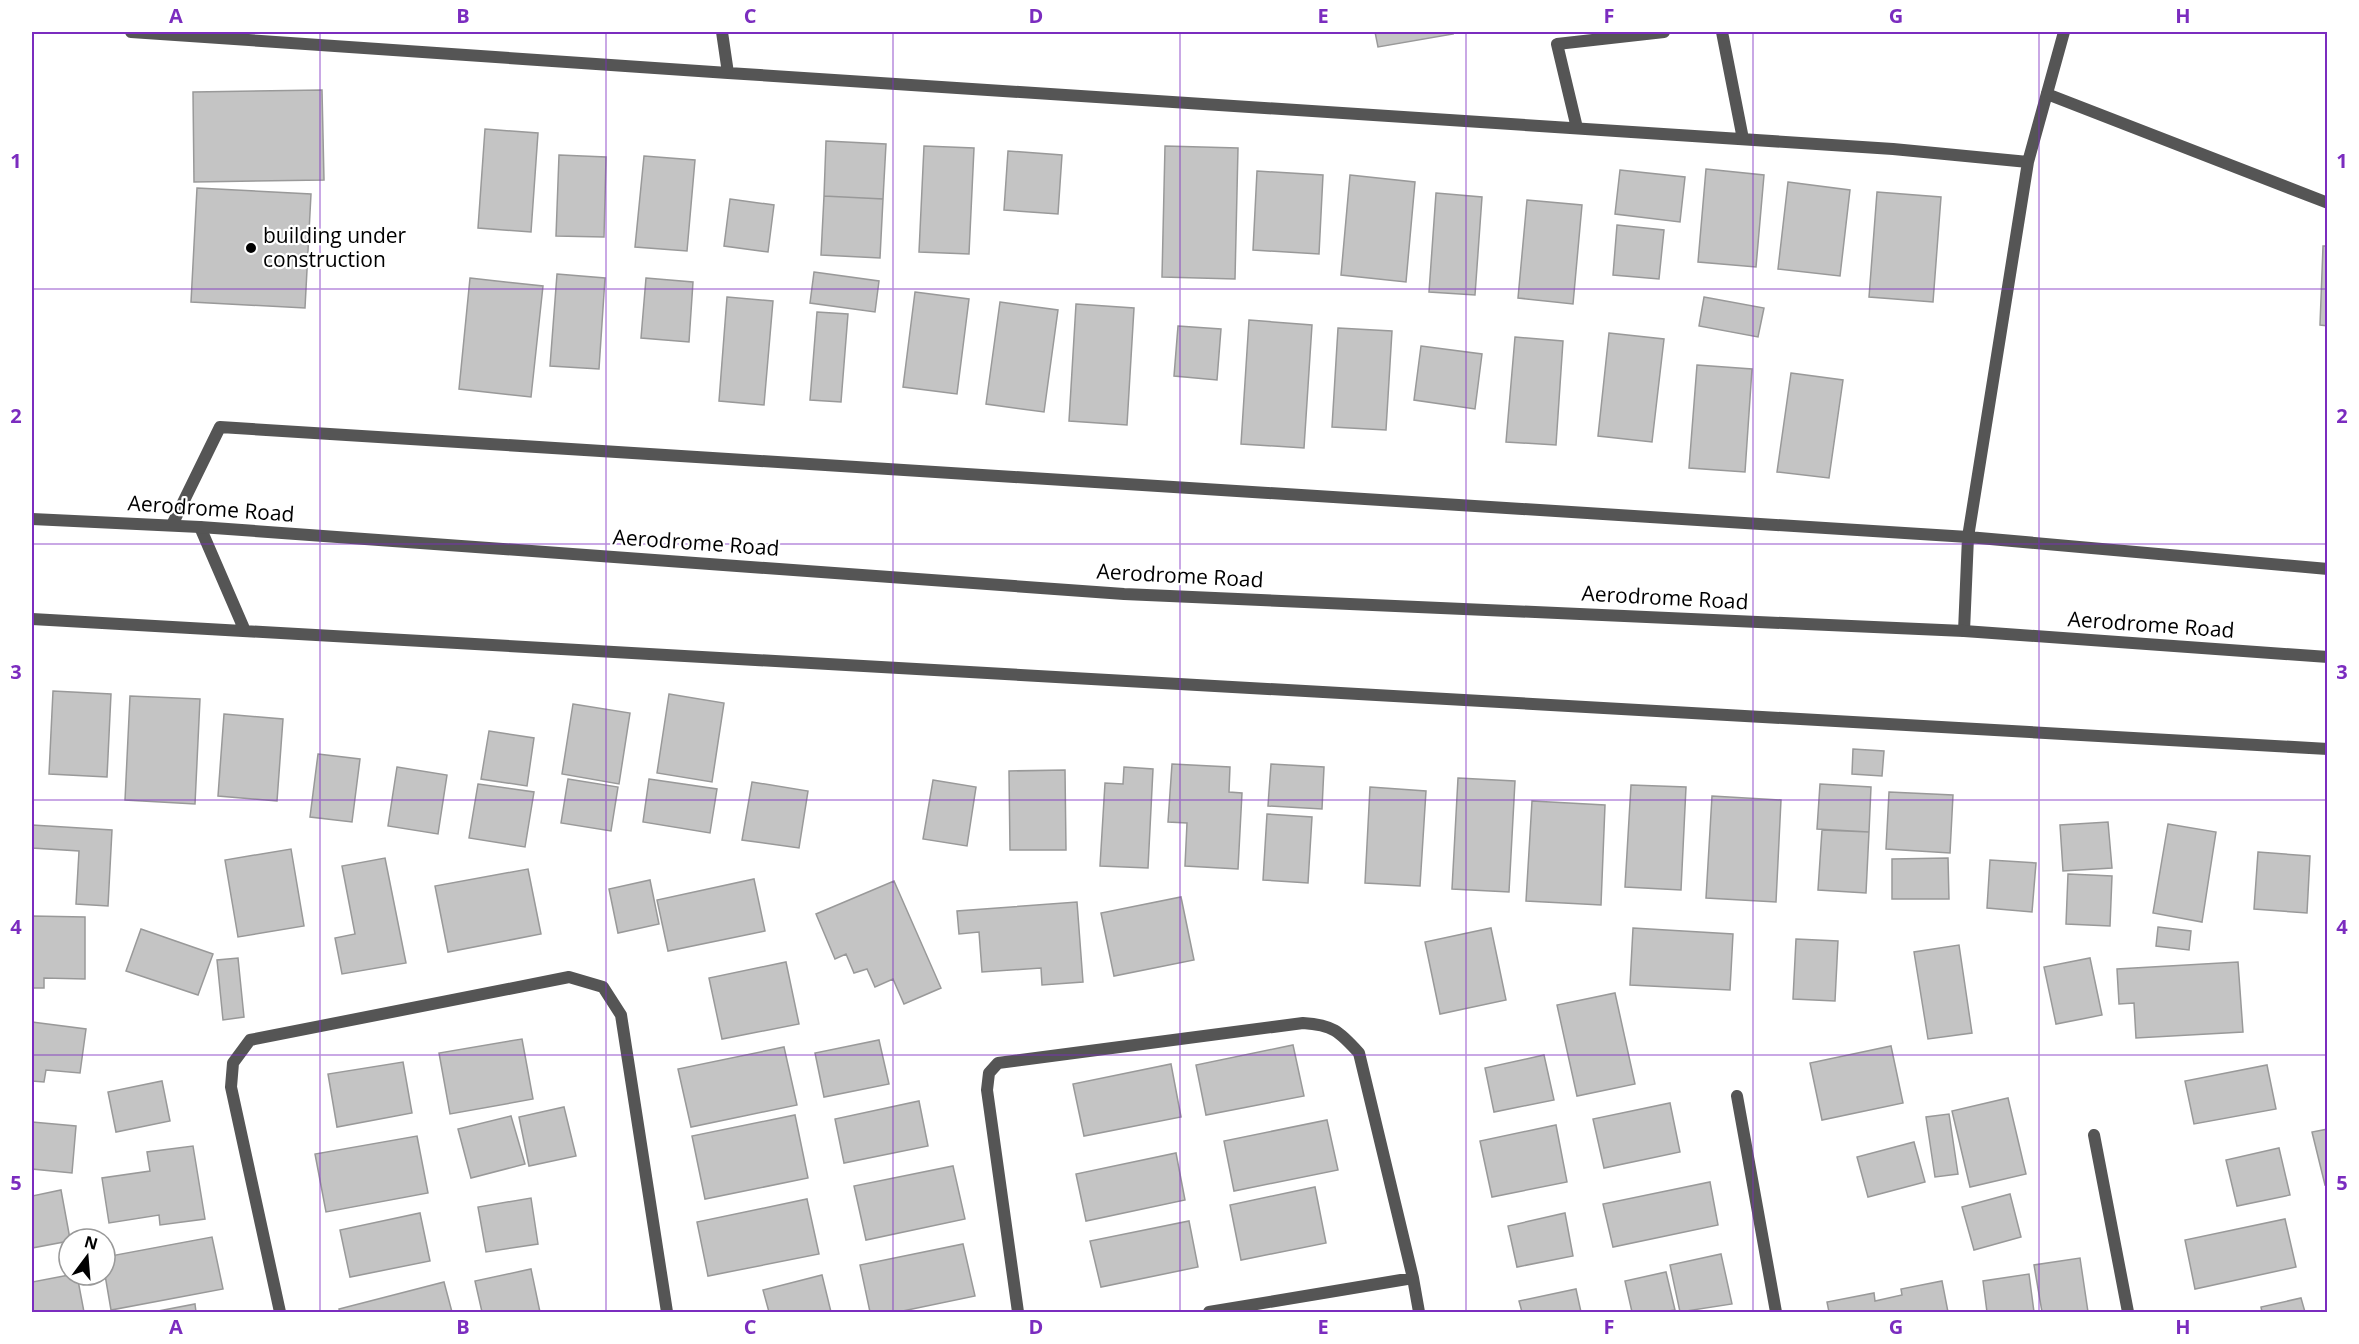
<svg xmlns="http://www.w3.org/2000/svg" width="2359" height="1344" font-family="'Open Sans',sans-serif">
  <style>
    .building { fill: #c4c4c4; stroke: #999; stroke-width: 1.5 }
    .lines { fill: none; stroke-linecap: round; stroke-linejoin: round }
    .service { stroke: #555; stroke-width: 12 }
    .minor { stroke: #555; stroke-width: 12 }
    .tertiary { stroke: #555; stroke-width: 12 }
    .grid { fill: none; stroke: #7b2cbf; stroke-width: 1.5; stroke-opacity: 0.55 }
    .poi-dot { fill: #000; stroke: #fff; stroke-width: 2 }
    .labels { text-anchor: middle; stroke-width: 4.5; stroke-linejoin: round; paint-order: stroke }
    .poi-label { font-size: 21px; fill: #000; stroke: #fff; text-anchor: start }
    .street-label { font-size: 21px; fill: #000; stroke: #fff }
    .neatline { fill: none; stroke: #7b2cbf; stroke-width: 2 }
    .grid-label { font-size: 20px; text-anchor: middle; font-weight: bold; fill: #7b2cbf }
  </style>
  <rect width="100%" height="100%" fill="#fff"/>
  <path class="building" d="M1375 32H1452L1453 34 1378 47Z
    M322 90 324 180 194 182 193 92Z
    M485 129 538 133 531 232 478 228Z
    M826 141 886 144 883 199 824 196Z
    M924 146 974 148 969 254 919 252Z
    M1165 146 1238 148 1235 279 1162 277Z
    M1008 151 1062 155 1058 214 1004 210Z
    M559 155 606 157 604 237 556 236Z
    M644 156 695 160 687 251 635 247Z
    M1706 169 1764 175 1756 267 1698 262Z
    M1620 170 1685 177 1680 222 1615 214Z
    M1257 171 1323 175 1319 254 1253 250Z
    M1350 175 1415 182 1406 282 1341 275Z
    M1788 182 1850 190 1840 276 1778 269Z
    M197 188 311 194 305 308 191 302Z
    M1877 192 1941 197 1933 302 1869 297Z
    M1436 193 1482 197 1475 295 1429 292Z
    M824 196 883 199 880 258 821 255Z
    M730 199 774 205 768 252 724 246Z
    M1527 200 1582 205 1573 304 1518 298Z
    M1617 225 1664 230 1659 279 1613 275Z
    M2323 246H2328V326L2320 325Z
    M814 272 879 281 875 312 810 303Z
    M557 274 605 278 599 369 550 366Z
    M470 278 543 286 531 397 459 389Z
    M646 278 693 282 689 342 641 338Z
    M915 292 969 299 957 394 903 387Z
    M727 297 773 301 764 405 719 401Z
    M1704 297 1764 308 1758 337 1699 326Z
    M1000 302 1058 310 1044 412 986 404Z
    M1076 304 1134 308 1127 425 1069 421Z
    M817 312 848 314 841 402 810 400Z
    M1249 320 1312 325 1304 448 1241 444Z
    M1178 326 1221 329 1217 380 1174 376Z
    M1338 328 1392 331 1386 430 1332 427Z
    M1609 333 1664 339 1652 442 1598 436Z
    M1515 337 1563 341 1556 445 1506 442Z
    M1421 346 1482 354 1475 409 1414 400Z
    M1697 365 1752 369 1745 472 1689 468Z
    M1791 373 1843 380 1829 478 1777 472Z
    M53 691 111 694 107 777 49 774Z
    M669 694 724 703 712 782 657 773Z
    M130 696 200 699 195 804 125 800Z
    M573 704 630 713 619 784 562 774Z
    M224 714 283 719 277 801 218 796Z
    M489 731 534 738 527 786 481 779Z
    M1853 749 1884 751 1882 776 1852 774Z
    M318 754 360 759 352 822 310 817Z
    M1172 764 1230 767 1229 792 1242 793 1238 869 1185 866 1187 823 1168 822Z
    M1271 764 1324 767 1322 809 1268 806Z
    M397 767 447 775 438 834 388 826Z
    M1124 767 1153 769 1148 868 1100 866 1105 783 1123 784Z
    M1065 770 1066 850H1010L1009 771Z
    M1458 778 1515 781 1509 892 1452 889Z
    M568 779 618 787 611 831 561 823Z
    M649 779 717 789 710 833 643 822Z
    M933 780 976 787 967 846 923 839Z
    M752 782 808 791 799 848 742 840Z
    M478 784 534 792 525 847 469 838Z
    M1820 784 1871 787 1869 832 1817 829Z
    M1631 785 1686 787 1681 890 1625 887Z
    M1370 787 1426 791 1420 886 1365 883Z
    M1889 792 1953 795 1950 853 1886 849Z
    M1712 796 1781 800 1776 902 1706 898Z
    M1532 801 1605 805 1601 905 1526 901Z
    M1267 814 1312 817 1308 883 1263 880Z
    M2108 822 2112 868 2063 871 2060 825Z
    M2168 824 2216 832 2202 922 2153 913Z
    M32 825 112 830 108 906 76 904 79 851 32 848Z
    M1822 830 1869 832 1866 893 1818 890Z
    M291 849 304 926 238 937 225 860Z
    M2258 852 2310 856 2307 913 2254 909Z
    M385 858 406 963 342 974 335 938 355 934 342 866Z
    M1948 858 1949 899H1892V859Z
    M1990 860 2036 863 2032 912 1987 908Z
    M528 869 541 934 448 952 435 886Z
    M2068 874 2112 876 2110 926 2066 924Z
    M754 879 765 931 668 951 657 900Z
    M650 880 659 924 618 933 609 889Z
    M894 881 941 988 904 1004 893 979 875 987 867 969 854 973 846 954 835 959 816 914Z
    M1181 897 1194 960 1114 976 1101 913Z
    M1077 902 1083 982 1042 985 1041 968 982 972 979 932 959 934 957 911Z
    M32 916 85 917V979L44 978V988H32Z
    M2158 927 2191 931 2189 950 2156 946Z
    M1491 928 1506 1000 1440 1014 1425 942Z
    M1633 928 1733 934 1730 990 1630 985Z
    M141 929 213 954 198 995 126 971Z
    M1796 939 1838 941 1835 1001 1793 999Z
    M1959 945 1972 1033 1928 1039 1914 952Z
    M238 958 244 1017 223 1020 217 960Z
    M2090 958 2102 1015 2056 1024 2044 967Z
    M786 962 799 1024 722 1039 709 978Z
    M2238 962 2243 1032 2136 1038 2134 1003 2119 1004 2117 969Z
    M1615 993 1635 1084 1577 1096 1557 1005Z
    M32 1022 86 1029 80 1073 46 1070 44 1082 32 1081Z
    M522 1039 533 1099 450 1114 439 1053Z
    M879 1040 889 1084 824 1097 815 1053Z
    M1293 1045 1304 1096 1206 1115 1196 1065Z
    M1891 1046 1903 1103 1822 1120 1810 1063Z
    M784 1047 797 1105 691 1127 678 1069Z
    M1544 1055 1554 1100 1494 1112 1485 1068Z
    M403 1062 412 1113 337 1127 328 1074Z
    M1171 1064 1181 1117 1084 1136 1073 1084Z
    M2267 1065 2276 1109 2194 1124 2185 1081Z
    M162 1081 170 1121 116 1132 108 1092Z
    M2008 1098 2026 1174 1970 1187 1952 1111Z
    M919 1101 928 1146 844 1163 835 1119Z
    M1670 1103 1680 1152 1604 1168 1593 1119Z
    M564 1107 576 1156 529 1166 519 1117Z
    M1949 1114 1958 1174 1935 1177 1926 1117Z
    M795 1115 808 1178 705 1199 692 1136Z
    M511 1116 525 1164 471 1178 458 1129Z
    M1327 1120 1338 1170 1234 1191 1224 1141Z
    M32 1122 76 1126 72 1173 32 1169Z
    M1556 1125 1567 1182 1492 1197 1480 1141Z
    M2328 1129V1184L2325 1185 2312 1132Z
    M417 1136 428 1193 326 1212 315 1154Z
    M1914 1142 1925 1182 1868 1197 1857 1157Z
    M193 1146 205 1219 160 1225 159 1215 109 1223 102 1178 150 1171 147 1152Z
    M2279 1148 2290 1195 2237 1206 2226 1160Z
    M1176 1153 1185 1200 1086 1221 1076 1174Z
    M953 1166 965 1219 866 1240 854 1186Z
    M1710 1182 1718 1225 1613 1247 1603 1204Z
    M1315 1187 1326 1243 1241 1260 1230 1205Z
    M61 1190 70 1239 69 1241 32 1248V1196Z
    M2010 1194 2021 1237 1974 1250 1962 1207Z
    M531 1198 538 1244 486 1252 478 1207Z
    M807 1199 819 1254 708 1276 697 1222Z
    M420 1213 430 1261 350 1277 340 1230Z
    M1565 1213 1573 1256 1517 1267 1508 1226Z
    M2285 1219 2296 1267 2195 1289 2185 1240Z
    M1189 1221 1198 1267 1101 1287 1090 1241Z
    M212 1237 223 1289 111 1310 105 1275V1257Z
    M963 1244 975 1296 898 1312H870L860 1265Z
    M1721 1254 1732 1304 1680 1312 1670 1265Z
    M2080 1258 2088 1312H2042L2034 1265Z
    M531 1269 540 1312H482L475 1281Z
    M1666 1272 1675 1310 1662 1312H1632L1625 1281Z
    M2029 1274 2034 1312H1987L1983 1281Z
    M69 1275H77L84 1312H32V1282Z
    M822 1275 831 1312H769L763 1290Z
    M1942 1281 1948 1312H1829L1827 1302 1874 1293 1875 1301 1902 1295 1901 1289Z
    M444 1282 452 1312H340L339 1309Z
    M1576 1289 1581 1312H1522L1519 1301Z
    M2301 1298 2305 1312H2262L2261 1307Z
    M195 1304 196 1312H153Z"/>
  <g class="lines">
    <path class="service" d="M2047 94 2328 203"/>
    <path class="minor" d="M131 32 728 73
      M722 32 728 73 1893 149 2028 162
      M1722 32 1743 139
      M1577 128 1557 44 1664 32
      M172 525 220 427 1968 537 2328 569
      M200 527 245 631
      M32 619 2328 749
      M1964 631 1968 537 2028 162 2064 32
      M1737 1096 1776 1312
      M2094 1135 2128 1312
      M280 1312 231 1087 233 1063 250 1040 569 977 603 987 621 1015 667 1312
      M1018 1312 987 1090 989 1073 998 1063 1303 1023C1333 1025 1339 1031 1359 1053L1413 1278 1419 1312
      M1209 1312 1413 1278"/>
    <path class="tertiary" d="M32 519 200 527 1124 594 1964 631 2328 657"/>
  </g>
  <path class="grid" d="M320 32V1312M606 32V1312M893 32V1312M1180 32V1312M1466 32V1312M1753 32V1312M2039 32V1312M32 289H2328M32 544H2328M32 800H2328M32 1055H2328"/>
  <circle class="poi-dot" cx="251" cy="248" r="6"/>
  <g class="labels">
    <g class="poi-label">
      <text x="263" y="243">building under<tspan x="263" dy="24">construction</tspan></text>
    </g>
    <g class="street-label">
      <text transform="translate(211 509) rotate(4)" y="7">Aerodrome Road</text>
      <text transform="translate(696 543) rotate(4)" y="7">Aerodrome Road</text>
      <text transform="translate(1180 576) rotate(3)" y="7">Aerodrome Road</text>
      <text transform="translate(1665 598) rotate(3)" y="7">Aerodrome Road</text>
      <text transform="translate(2151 625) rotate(4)" y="7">Aerodrome Road</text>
    </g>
  </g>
  <rect width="2359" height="1344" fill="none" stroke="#ffffff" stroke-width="66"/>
  <g transform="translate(87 1257) rotate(16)"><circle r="28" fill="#ffffff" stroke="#999999" stroke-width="1.5"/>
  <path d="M0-4.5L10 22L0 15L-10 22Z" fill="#000000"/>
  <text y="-9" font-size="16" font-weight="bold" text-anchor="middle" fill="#000000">N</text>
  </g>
  <rect x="33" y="33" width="2293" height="1278" class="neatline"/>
  <g class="grid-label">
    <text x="176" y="23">A</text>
    <text x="463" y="23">B</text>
    <text x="750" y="23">C</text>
    <text x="1036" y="23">D</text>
    <text x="1323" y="23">E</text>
    <text x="1609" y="23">F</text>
    <text x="1896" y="23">G</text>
    <text x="2183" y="23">H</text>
    <text x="16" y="168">1</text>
    <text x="2342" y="168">1</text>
    <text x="16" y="423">2</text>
    <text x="2342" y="423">2</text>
    <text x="16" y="679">3</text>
    <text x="2342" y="679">3</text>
    <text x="16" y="934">4</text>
    <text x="2342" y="934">4</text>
    <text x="16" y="1190">5</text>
    <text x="2342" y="1190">5</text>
    <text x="176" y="1334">A</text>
    <text x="463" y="1334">B</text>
    <text x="750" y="1334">C</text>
    <text x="1036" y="1334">D</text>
    <text x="1323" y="1334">E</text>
    <text x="1609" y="1334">F</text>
    <text x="1896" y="1334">G</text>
    <text x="2183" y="1334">H</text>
  </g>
</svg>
